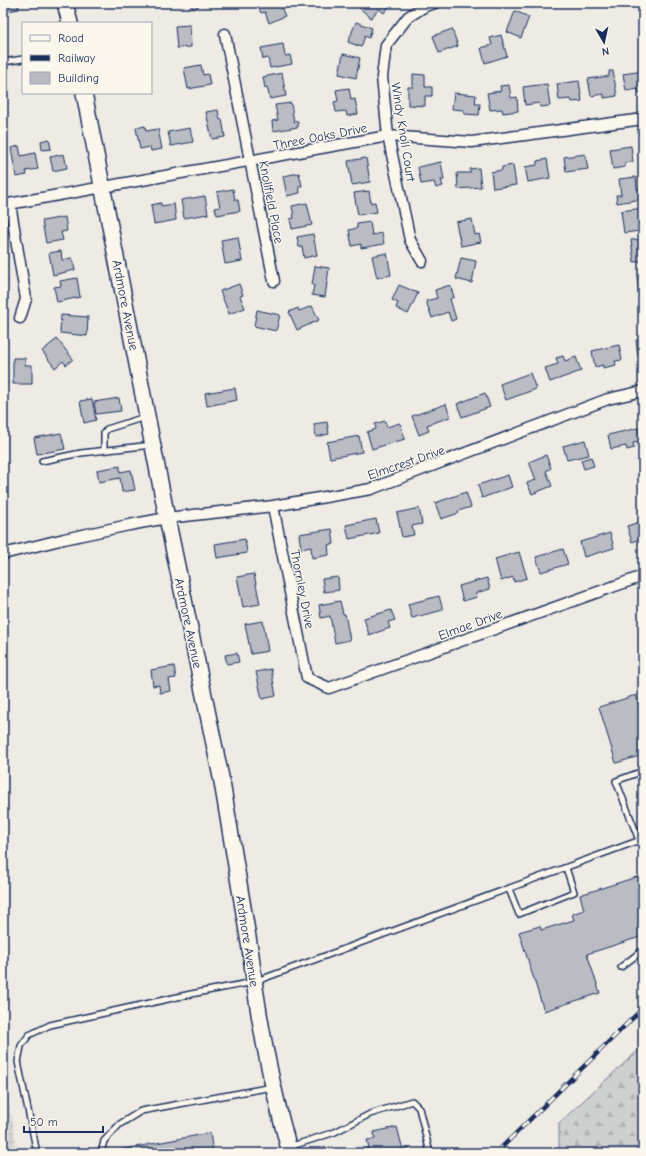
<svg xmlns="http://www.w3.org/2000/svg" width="646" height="1156" font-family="'Comic Neue',sans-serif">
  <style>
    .industrial { fill: url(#industrial-grid) }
    .forest { fill: url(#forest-firs); stroke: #747f96 }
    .building { fill: #b9bcc3; stroke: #1b2f5e }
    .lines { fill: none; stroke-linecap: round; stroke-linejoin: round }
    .lane-casing { stroke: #1b2f5e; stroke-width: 8 }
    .street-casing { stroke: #1b2f5e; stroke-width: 13 }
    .primary-casing { stroke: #1b2f5e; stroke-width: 18 }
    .lane { stroke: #fbf7ec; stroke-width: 5 }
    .street { stroke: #fbf7ec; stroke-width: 10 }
    .primary { stroke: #fbf7ec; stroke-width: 15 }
    .rail-casing { stroke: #1b2f5e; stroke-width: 4.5 }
    .rail { stroke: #fbf7ec; stroke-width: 3; stroke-dasharray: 9; stroke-linecap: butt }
    .labels { text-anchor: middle; stroke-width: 3; stroke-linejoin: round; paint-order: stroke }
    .street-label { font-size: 13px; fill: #1b2f5e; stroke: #fbf7ec }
  </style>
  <defs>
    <pattern id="industrial-grid" width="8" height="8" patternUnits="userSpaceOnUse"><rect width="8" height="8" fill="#deddda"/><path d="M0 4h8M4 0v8" fill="none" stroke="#bebebe"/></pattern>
    <pattern id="forest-firs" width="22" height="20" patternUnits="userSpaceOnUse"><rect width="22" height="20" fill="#cecfcf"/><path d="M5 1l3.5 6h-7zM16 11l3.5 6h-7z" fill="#b0b2b4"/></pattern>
  </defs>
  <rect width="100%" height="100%" fill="#eeebe4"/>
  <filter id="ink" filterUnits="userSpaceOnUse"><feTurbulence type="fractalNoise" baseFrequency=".025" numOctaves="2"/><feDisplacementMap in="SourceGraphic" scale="8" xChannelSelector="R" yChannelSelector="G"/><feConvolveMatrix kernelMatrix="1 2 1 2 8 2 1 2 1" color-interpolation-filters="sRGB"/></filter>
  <g filter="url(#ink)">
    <path class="industrial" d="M3 1067 18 1153H3Z"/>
    <path class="forest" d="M643 1046V1153H559V1123Z"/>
    <path class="building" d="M3 3H18L19 9 3 12Z
      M190 3H212L206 6 204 3 193 9Z
      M257 3H279L285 16 269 23 265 12 261 13Z
      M357 3H390L391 4 384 13 379 9 371 18 356 5Z
      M515 11 529 17 521 38 507 32Z
      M356 22 372 28 369 38 365 36 361 47 348 42Z
      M190 25 191 47 177 48 175 26Z
      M452 29 458 46 439 53 433 36Z
      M501 35 507 56 485 63 481 48 492 45 490 38Z
      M283 44 285 56 290 55 292 64 270 68 268 58 263 59 261 48Z
      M343 54 360 58 356 78 339 74Z
      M201 65 203 75 208 74 210 85 188 89 184 68Z
      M609 71H613L617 96 604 98V94L591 96 588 79 609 76Z
      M643 71V92L639 93 638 89 626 91 623 74Z
      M282 73 286 96 270 99 267 87 265 88 263 77Z
      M413 74 425 75V87H432V96H425V106L408 105V87H413Z
      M579 81 582 101 572 102 571 99 559 100 557 84Z
      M547 84 550 106 540 107 539 103 525 105 523 87Z
      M509 85 511 98 517 97 518 111 503 113 502 109 490 110 487 93 501 91 500 86Z
      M349 88 351 100 355 99 358 114 347 116 346 111 336 112 334 102 338 101 336 90Z
      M454 93 476 95 475 104H480L479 115 464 114V110L452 109Z
      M291 103 294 122 298 121V127L273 131 272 121 278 120 275 105Z
      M218 110 220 120 222 119 225 137 212 139 206 112Z
      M145 126 146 131 158 129 162 149 151 151 150 147 140 149 136 128Z
      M190 128 193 142 171 146 168 132Z
      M49 139 51 149 42 150 41 141Z
      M19 146 21 156 35 153 38 169 26 171 27 175 16 177 11 148Z
      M631 146 633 162 625 163V167L613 169 610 149Z
      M64 154 67 168 53 171 50 157Z
      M585 154 588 169 566 172 564 157Z
      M366 158 370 182 352 185 348 161Z
      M547 159 550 178 528 182 525 167 537 165V161Z
      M441 162 444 180H441L443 186 436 188 434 182 421 184 418 167Z
      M513 165 516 185 493 188 491 172 502 170V167Z
      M479 168 481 187 458 189 457 173H470V169Z
      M299 173 302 186H299L300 193 287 196 283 176Z
      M636 177 637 189H641L642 199 617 203 616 195H621L619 179Z
      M233 189 235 200H238L240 211 217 215 215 208 220 207 217 192Z
      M369 191 371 203 375 202 377 212 358 215 354 193Z
      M205 196 208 214 184 218 181 200Z
      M161 203V206L174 204 176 220 154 224 151 205Z
      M307 203 312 225 292 229 290 219 294 218 292 206Z
      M643 208V220H639L640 231 624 233 621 211Z
      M65 217 67 231 61 232 63 240 46 243 42 221Z
      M472 219 475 235 479 234 481 242 461 246 456 222Z
      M370 222 372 235 382 233 384 244 361 248V244L352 246 349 230 357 228V224Z
      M313 234 317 255 304 258 302 247H299L297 237Z
      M238 237 242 261 225 264 221 240Z
      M643 239V261L634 262 631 240Z
      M61 251 62 260 72 258 75 270 53 275 49 253Z
      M387 253 391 275 377 278 372 256Z
      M461 258 476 261 472 283 456 279Z
      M315 266 329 268 325 297 312 295 314 285H312Z
      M643 277V299H640L637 278Z
      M77 278 80 297 57 302 54 287 61 286 60 281Z
      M239 284 243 295 240 296 245 308 229 314 220 291Z
      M399 285 418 293 408 314 396 308 398 303 392 300Z
      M450 285 454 297 450 299 456 319 451 321 448 312 432 318 426 301 437 298 435 290Z
      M312 306 319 320 297 330 289 312 298 308 299 311Z
      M257 310 280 315 276 331 254 326Z
      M61 315 88 317 87 336 60 333Z
      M57 339 73 359 66 365 63 361 55 368 42 351Z
      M643 339V355L638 356 636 340Z
      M619 345 622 360 615 361 616 365 603 368V365L595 367 592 351Z
      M563 356 565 361 576 357 581 371 550 382 545 368 558 364 556 358Z
      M13 358H25V365H32V384H13Z
      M530 373 536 389 506 400 500 384Z
      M235 388 237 400 207 406 205 393Z
      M485 393 490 407 462 417 457 404Z
      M119 398 121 411 96 414 94 402Z
      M92 399 96 420 84 423 80 401Z
      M446 404 450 417 427 425 429 431 419 435 412 416Z
      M385 421 387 427 400 423 405 439 372 449 367 432 376 429 375 424Z
      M327 422 329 434 316 437 314 424Z
      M638 428 641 442 633 443 634 448 627 450 626 446 611 449 608 435Z
      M61 433 65 449 37 454 34 438Z
      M359 436 362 452 330 458 327 442Z
      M585 440 589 455 567 460 563 446Z
      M546 455 551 468 546 471 552 486 532 494 527 483 536 480 529 462Z
      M591 457 594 466 584 469 581 460Z
      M120 466V472L131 470 135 490 122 492 120 478 99 482 97 470Z
      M508 475 512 487 482 498 478 485Z
      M466 492 471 507 458 511 459 513 441 519 435 503Z
      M419 508 422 524 412 526 414 535 402 537 397 513Z
      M376 519 379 533 349 539 346 525Z
      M643 521V538L632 542 627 526Z
      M332 529 334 544 328 545 329 555 312 558 311 547 301 549 299 534Z
      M610 533 614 548 584 557 580 542Z
      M245 539 247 553 217 558 215 544Z
      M563 549 568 564 541 572 536 557Z
      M519 552 527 578 514 582 513 577 501 581 495 559Z
      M254 574 260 604 243 607 237 577Z
      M338 577 339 590 324 592 322 579Z
      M487 578 490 589 476 593 477 597 463 601 459 586Z
      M439 596 443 610 412 618 408 604Z
      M340 601 343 614H345L350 640 335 643 330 616 321 618 319 605Z
      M391 610 395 620 388 622 390 628 369 635 364 618Z
      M263 621 268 651 251 654 245 624Z
      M237 653 239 662 227 664 225 655Z
      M174 666 176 678 169 679 171 691 160 693 159 685 153 686 151 670Z
      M271 669 276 696 262 699 256 672Z
      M636 695 643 720V755L616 763 599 707Z
      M643 875V936L587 954 600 993 544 1011 519 932 540 926 541 930 574 920 572 914 584 910 580 895Z
      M397 1127 403 1150 409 1148 410 1153H347L369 1148 367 1140 375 1139 374 1132Z
      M210 1133 213 1153H114V1151Z"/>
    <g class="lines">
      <g class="lane-casing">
        <path id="lane" d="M3 62 23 59
          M104 450V433L107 429 145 417
          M42 461 81 453 152 445
          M639 840 616 781 643 771
          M509 889 519 914 574 892 566 868
          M621 967 643 950
          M289 1147 335 1132 370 1114 412 1101 419 1108 430 1153
          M37 1153 18 1062 21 1046 29 1035 50 1025 191 994 254 982 643 839
          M101 1153 104 1141 120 1124 141 1111 272 1087"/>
      </g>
      <g class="street-casing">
        <path id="street" d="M225 34 274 281
          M10 204 26 299 20 318
          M3 205 388 136 472 142 643 119
          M422 261 410 240 388 136 382 77 386 45 408 17 425 6 435 3
          M273 506 307 678 329 688 643 576
          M3 554 64 539 129 525 167 518 273 506 371 489 608 399 643 391"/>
      </g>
      <g class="primary-casing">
        <path id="primary" d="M65 3 70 23
          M84 93 167 518 222 782 251 955C258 1021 272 1088 290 1153"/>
      </g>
      <use href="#lane" class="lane"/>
      <use href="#street" class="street"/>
      <use href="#primary" class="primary"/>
      <g class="rail-casing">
        <path id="rail" d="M496 1153 643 1008"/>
      </g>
      <use href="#rail" class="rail"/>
    </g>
  </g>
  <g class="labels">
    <g class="street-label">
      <text transform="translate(404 132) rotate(81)" y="5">Windy Knoll Court</text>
      <text transform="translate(320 136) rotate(-11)" y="5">Three Oaks Drive</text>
      <text transform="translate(272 202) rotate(79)" y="5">Knollfield Place</text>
      <text transform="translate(126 305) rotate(79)" y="5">Ardmore Avenue</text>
      <text transform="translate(406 462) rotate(-19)" y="5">Elmcrest Drive</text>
      <text transform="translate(303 589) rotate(79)" y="5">Thornley Drive</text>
      <text transform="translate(189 623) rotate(78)" y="5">Ardmore Avenue</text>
      <text transform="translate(470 624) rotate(-20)" y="5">Elmae Drive</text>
      <text transform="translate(248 941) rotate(81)" y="5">Ardmore Avenue</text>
    </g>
  </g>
  <rect width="646" height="1156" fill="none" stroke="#fbf7ec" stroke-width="16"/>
  <rect x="8" y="8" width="630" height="1140" fill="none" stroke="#1b2f5e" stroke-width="1.5" filter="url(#ink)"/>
  <rect x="22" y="22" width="130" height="72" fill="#fbf7ec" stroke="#a1a7b3"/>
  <rect x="30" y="35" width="20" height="6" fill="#fbf7ec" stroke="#a1a7b3"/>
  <text x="58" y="42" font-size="12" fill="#1b2f5e">Road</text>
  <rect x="30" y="55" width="20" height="6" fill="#1b2f5e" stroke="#a1a7b3"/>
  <text x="58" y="62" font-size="12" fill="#1b2f5e">Railway</text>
  <rect x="30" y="72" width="20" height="12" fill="#b9bcc3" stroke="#a1a7b3"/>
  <text x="58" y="82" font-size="12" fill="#1b2f5e">Building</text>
  <g transform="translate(604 42) rotate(171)" stroke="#fbf7ec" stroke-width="3" paint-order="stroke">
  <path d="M0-3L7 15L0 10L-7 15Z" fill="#1b2f5e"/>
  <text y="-6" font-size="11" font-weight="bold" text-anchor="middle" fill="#1b2f5e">N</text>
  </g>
  <path d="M24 1126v6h79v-6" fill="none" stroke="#1b2f5e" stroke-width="2"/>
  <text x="30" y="1126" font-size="12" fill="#1b2f5e" stroke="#fbf7ec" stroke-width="3" paint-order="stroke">50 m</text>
</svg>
